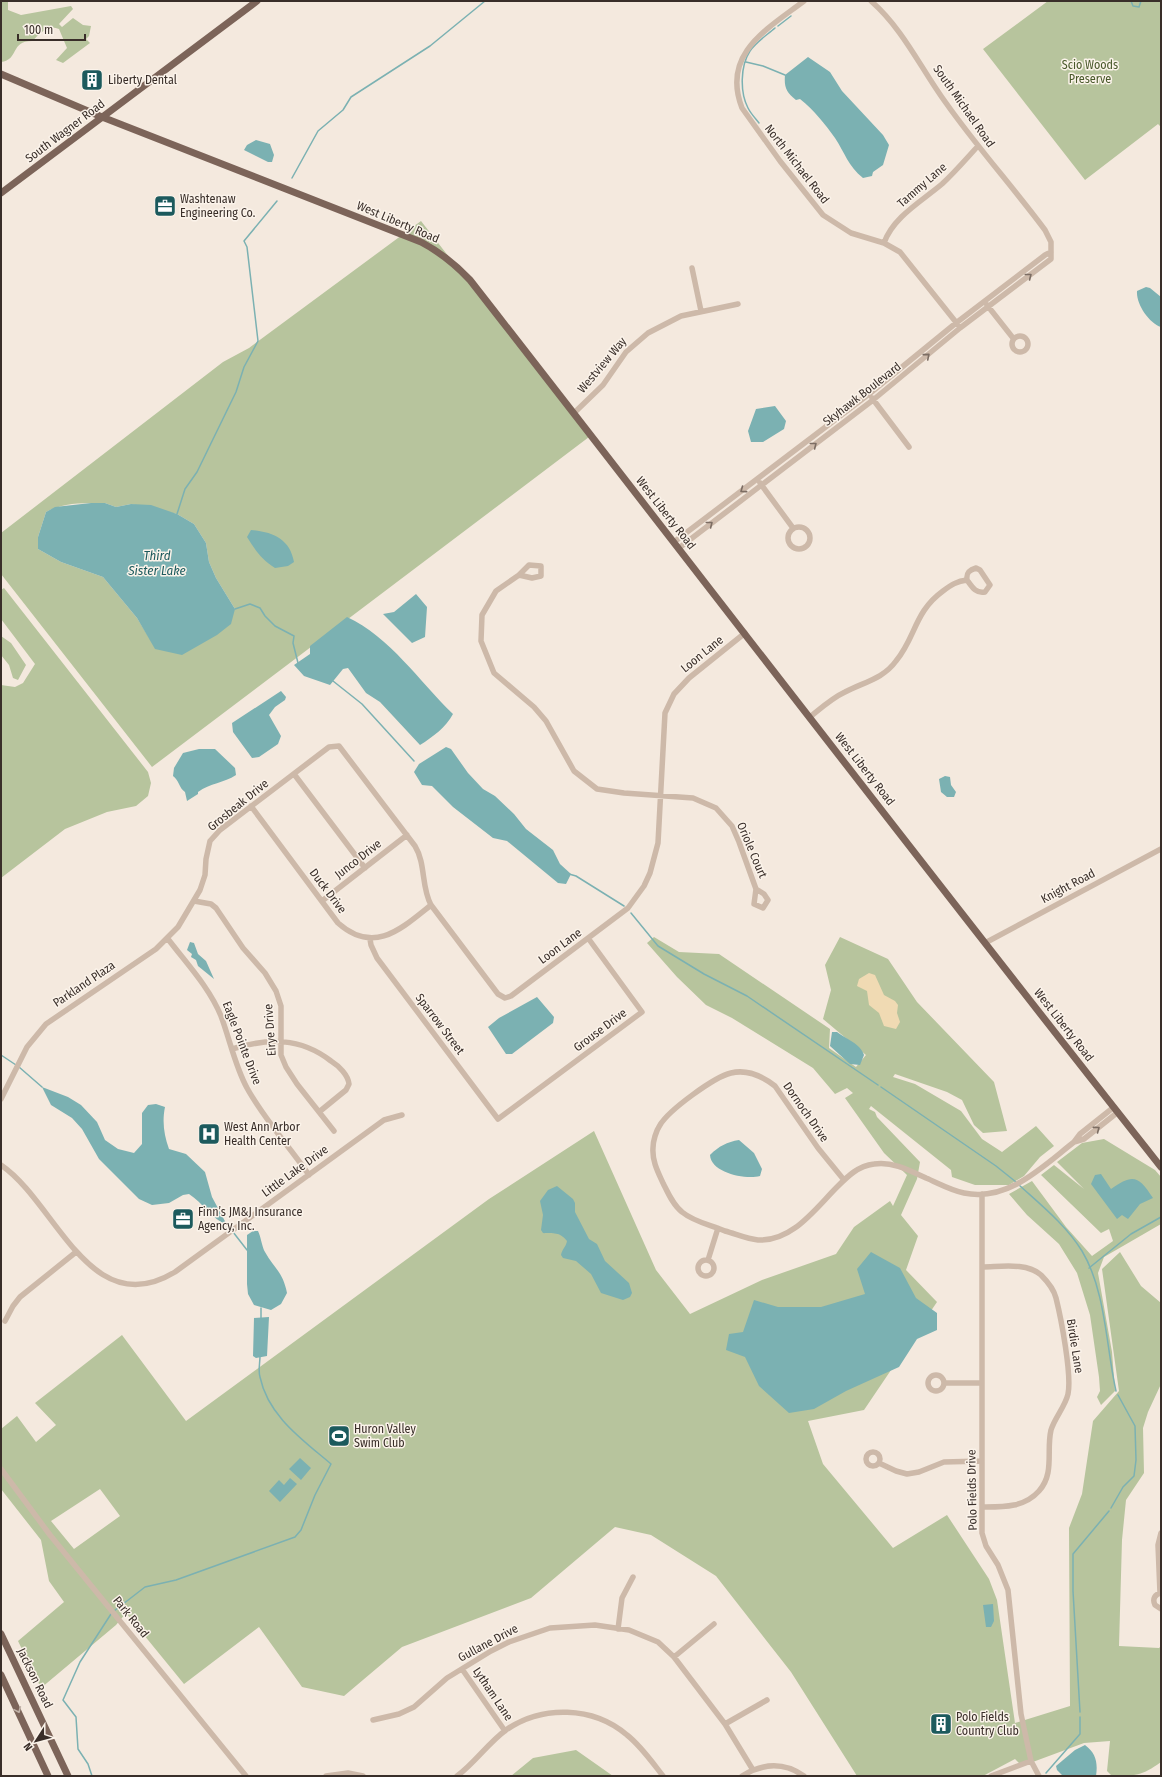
<svg xmlns="http://www.w3.org/2000/svg" width="1162" height="1777" font-family="'Fira Sans Condensed',sans-serif">
  <style>
    .green { fill: #b7c49d; fill-rule: evenodd }
    .sand { fill: #f0dab3 }
    .water { fill: #7bb1b2 }
    .lines { fill: none; stroke-linecap: round; stroke-linejoin: round }
    .stream { stroke: #7bb1b2; stroke-width: 1.5 }
    .minor { stroke: #cdb9a9; stroke-width: 5.5 }
    .major { stroke: #7c6459; stroke-width: 7 }
    .oneway { stroke: #7c6d63 }
    .oneway2 { stroke: #c2b3a9 }
    .labels { text-anchor: middle; stroke-width: 3; stroke-linejoin: round; paint-order: stroke }
    .park-label { font-size: 12px; fill: #49592b; stroke: #fbf3ea }
    .poi-label { font-size: 12px; fill: #392e29; stroke: #fbf3ea; text-anchor: start }
    .street-label { font-size: 12px; fill: #392e29; stroke: #fbf3ea }
    .water-label { font-size: 13px; font-style: italic; fill: #1c5a5d; stroke: #fbf3ea }
  </style>
  <rect width="100%" height="100%" fill="#f4e9de"/>
  <path class="green" d="M1 1H8V10L21 15 71 6 73 9 59 24 62 27 73 18 83 25 91 26 89 36 86 39 90 43 63 63 56 60 67 48 59 29C47 24 40 34 32 41 10 41 19 60 1 62Z
    M1048 1H1161V127L1158 124 1085 180 983 49Z
    M421 221 589 437 152 767 1 574V533L223 362 249 348ZM105 503 116 507 131 504 177 514 194 524 206 543 209 562 216 578 235 609 156 649 137 618 103 577 61 562 38 549V537L46 512C64 502 85 503 105 503Z
    M4 588 148 772 151 783 148 796 136 806 107 812 65 829 1 878V685L15 687 23 683 35 664 1 619V590Z
    M1 636 11 643 26 665 18 680 13 678 9 665 1 655Z
    M654 937 679 952 719 954 830 1029 829 1048 856 1067 866 1055 823 1019 831 990 825 965 840 937 888 959 917 1002 994 1082 1007 1131 983 1133 974 1125 962 1100 947 1092 895 1074 893 1077 915 1084 961 1111 982 1139 1002 1152 1036 1126 1054 1146 1040 1157 1024 1176 1009 1185H975L952 1177 951 1170 871 1106 869 1109 875 1112 877 1117 920 1162 917 1179 901 1215 918 1236 906 1270 937 1302 864 1410 808 1421 823 1464 893 1548 947 1515 989 1579 997 1600 1015 1723 1070 1706 1069 1528 1082 1494 1093 1421 1119 1391 1102 1269 1120 1252 1141 1286 1161 1303V1384L1148 1412 1143 1428 1144 1473 1126 1500 1122 1540 1119 1646 1159 1648 1161 1646V1762C1142 1776 1135 1776 1112 1776L1107 1771 1110 1741 1084 1743 1022 1766 1015 1759 983 1776H857L791 1672 716 1576 651 1535 615 1527 531 1598 402 1647 344 1696 302 1687 259 1627 184 1684 126 1613 116 1625 41 1688 18 1641 64 1602 49 1581 41 1540 1 1489V1429L17 1416 36 1442 56 1425 35 1403 122 1335 186 1421 489 1199 594 1131 656 1270 690 1314 762 1280 836 1254 854 1227 890 1201 893 1206 907 1175 884 1153 845 1098 853 1093 847 1088 835 1094 813 1068 732 1018 706 1005 677 977 647 943ZM100 1489 120 1516 74 1549 51 1521Z
    M1104 1139 1155 1170 1161 1177V1224L1104 1257 1098 1273 1112 1352 1115 1391 1101 1405 1097 1397 1100 1391 1099 1377 1090 1315 1077 1273 1059 1244 1027 1215 1009 1194 1032 1181 1066 1227 1092 1256 1113 1241 1109 1229 1101 1233 1041 1175 1054 1165 1084 1189 1057 1162 1082 1143Z
    M576 1750 613 1776H511L533 1758Z"/>
  <path class="sand" d="M869 973 875 975 884 995 895 1001 898 1005 897 1013 900 1022 896 1029 884 1026 879 1013 869 1005 867 991 857 986 859 979Z"/>
  <path class="water" d="M808 57 830 72 842 91 883 135 889 145 883 165 873 172 872 176 863 178C848 166 845 153 835 138 825 124 814 110 800 99L796 100C786 92 784 87 785 75Z
    M256 140 270 144 274 155 272 162H268L244 150 247 145Z
    M1146 287 1150 288 1161 297V327C1149 323 1136 304 1137 291Z
    M775 406 786 421 784 429 763 442H751L748 431 756 409Z
    M91 503H105L116 507 131 504 151 505 177 514 194 524 206 543 209 562 216 578 235 609 231 624 217 635 182 655 155 649 137 618 103 577 61 562 38 549V537L46 512 55 507Z
    M251 530C273 532 290 539 294 562L288 566 275 568C262 560 255 550 247 537Z
    M416 594 427 607 425 637 412 643 383 614 394 612Z
    M347 617C390 637 419 681 453 714 446 727 433 737 420 745L380 702 366 693 348 668 343 669 330 685 304 676 294 665 310 654V646Z
    M281 691 286 697 285 700 275 707 269 715 281 736 278 744 259 757 252 758 233 732 232 723Z
    M446 747 451 749 468 773 483 789 495 796 514 814 526 829 553 850 560 864 571 874 566 884 558 883 507 841 493 838 453 807 432 786 422 785 414 772 419 764Z
    M199 749H215L235 768 236 775C224 783 210 783 198 792V794L187 801 185 792C179 788 179 780 173 776L174 768 183 753Z
    M945 776 950 777 951 785 956 792 954 797H947L941 792 939 779Z
    M190 942 194 943 198 954 206 961 214 979 198 966 196 960 191 957 192 954 187 950Z
    M537 997 554 1017 553 1023 512 1054H506L488 1027 499 1018Z
    M832 1032H837C846 1039 861 1044 864 1055L860 1065 850 1064 830 1046Z
    M42 1087 68 1097 81 1105 97 1122 105 1140 118 1149 134 1153 142 1144V1113L148 1105 156 1104 165 1107C162 1122 164 1135 169 1149L186 1154 205 1172 212 1197 227 1225C212 1219 203 1203 189 1194L183 1195 169 1203 152 1205 139 1199 99 1159 82 1129 72 1118 51 1105Z
    M739 1140 754 1153 762 1169 760 1176C746 1180 711 1173 710 1155 719 1146 727 1142 739 1140Z
    M1101 1174 1111 1189C1133 1173 1139 1176 1153 1198L1140 1204 1128 1219 1122 1215 1117 1219 1091 1184 1095 1175Z
    M557 1186 573 1199 575 1203V1212L589 1239 597 1244 605 1261 629 1283 632 1293 630 1297 623 1300 601 1293 591 1274 576 1261 563 1258 561 1255C562 1249 566 1247 567 1241 559 1231 554 1234 543 1233L541 1230 543 1215 540 1201 548 1190Z
    M253 1231H258C261 1237 262 1247 265 1252 274 1268 283 1272 287 1293L281 1304 271 1310 254 1305 248 1294 247 1284V1235Z
    M871 1252 900 1268 916 1298 937 1313V1330L917 1339 899 1367 846 1391 814 1409 789 1413 759 1386 745 1357 726 1350 729 1334 743 1332 754 1300 778 1307H821L865 1294 857 1269Z
    M269 1317 267 1356 256 1358 253 1356 254 1318Z
    M300 1458 311 1468 301 1480 289 1469Z
    M290 1478 297 1484 280 1502 269 1491 279 1480 284 1485Z
    M993 1604 994 1621 991 1627H986L983 1605Z
    M1085 1745C1096 1753 1098 1763 1096 1776H1063L1057 1770 1056 1766 1075 1750Z"/>
  <g class="lines">
    <path class="stream" d="M1131 1 1133 6 1139 7 1141 1
      M778 26 791 16
      M746 62 763 66 785 75
      M759 123C756 119 751 114 748 108 740 93 740 66 750 51 756 42 767 35 775 28
      M292 178 318 131 343 110 351 97 430 46 485 1
      M177 514 185 489 197 472 236 392 244 367 258 341 247 247 244 241 277 201
      M235 609 250 604 260 608 265 616 275 626 294 636 293 643 298 663
      M333 681 362 704 414 761
      M569 874 576 876 624 906
      M631 913 658 946 704 974 747 996 878 1085
      M1 1055 16 1065
      M19 1067 42 1087
      M881 1087 996 1166 1016 1182
      M1019 1185C1041 1205 1066 1225 1082 1251 1106 1291 1106 1347 1116 1391
      M227 1225 231 1230
      M233 1232 247 1250
      M1089 1268 1131 1234 1161 1217
      M261 1318V1308
      M1111 1508 1123 1487 1134 1476 1136 1460 1135 1426 1118 1395
      M114 1611 145 1587 176 1580 295 1537 301 1530 315 1495 331 1464C303 1440 268 1416 260 1377 258 1371 260 1363 260 1356
      M1080 1712 1073 1591V1554L1109 1511
      M1046 1773 1080 1734V1717
      M92 1776 88 1764 78 1749 76 1717 63 1700 80 1662 111 1614"/>
    <path class="minor" d="M804 1C767 29 721 54 742 108L780 161 823 215 851 233 884 243 900 252 959 326
      M884 243C893 217 922 201 942 184 955 172 966 159 978 146
      M692 268 701 311
      M987 305 1013 338
      M1012 344a8 8 0 1 1 16 0a8 8 0 1 1-16 0Z
      M872 398 909 447
      M574 413 603 385 626 352 648 333 681 316 738 304
      M760 483 793 528
      M788 538a11 11 0 1 1 22 0a11 11 0 1 1-22 0Z
      M674 542 869 394 956 323 1045 255 1051 252
      M679 548 873 400 960 328 1051 259V242L1045 230C1013 187 977 147 946 103 921 69 904 30 871 1
      M519 575 529 565 541 566V576L532 578 519 575 496 591 482 615 481 641 494 673 534 707 546 721 574 771 597 789 624 793 693 798 716 808 732 826 739 842 756 889 754 904 763 908 768 900 764 894 756 889
      M810 717C821 708 832 698 845 692 864 682 883 679 896 661 916 637 914 612 943 591 951 585 957 581 967 580 972 587 976 594 985 592L990 585 980 570 976 568C969 570 966 573 967 580
      M294 774 365 868
      M251 806 338 923C374 955 401 929 431 905
      M194 901 211 904 216 908 243 948 265 973 276 991 281 1006V1055L286 1067 297 1084 334 1131
      M322 901 407 835
      M168 939C187 964 209 987 221 1016 230 1040 235 1066 247 1088 264 1119 289 1146 309 1175
      M370 939 371 945 377 958 498 1119 642 1012 588 938
      M985 943 1161 849
      M232 1049C268 1038 300 1037 331 1061 339 1066 348 1075 349 1084L346 1090 319 1112
      M1 1099 27 1047 46 1024 156 949 178 927 200 890 205 875 206 859 210 841 220 830 329 747 339 746 415 846C426 864 421 887 431 905L498 994 505 998 511 996 628 908 644 886 650 873 658 843 665 713 674 694 689 678 745 633
      M1074 1142 1084 1139 1118 1112
      M1 1165C56 1202 90 1324 175 1272L384 1120 402 1115
      M844 1180 818 1148 775 1086C762 1076 747 1069 731 1073 714 1077 669 1110 660 1125 656 1131 653 1141 653 1148 652 1161 658 1172 663 1183 668 1193 673 1205 682 1212 694 1222 711 1225 725 1231 736 1234 747 1239 758 1240 792 1242 815 1209 837 1187 848 1176 858 1166 874 1164 892 1161 909 1170 926 1178 938 1183 950 1190 964 1193 1008 1202 1042 1167 1074 1142L1080 1134 1114 1107
      M982 1194V1533L986 1546 998 1565 1008 1590 1021 1714 1031 1761 1039 1776
      M708 1260 718 1228
      M698 1268a8 8 0 1 1 16 0a8 8 0 1 1-16 0Z
      M982 1267C1000 1267 1026 1262 1041 1275 1047 1281 1054 1290 1056 1298 1061 1318 1072 1375 1068 1394 1065 1407 1055 1417 1051 1430 1046 1451 1055 1473 1039 1491 1024 1508 1002 1507 982 1507
      M5 1321 13 1306 20 1297 76 1252
      M928 1383a8 8 0 1 1 16 0a8 8 0 1 1-16 0Z
      M944 1383H982
      M866 1459a7 7 0 1 1 14 0a7 7 0 1 1-14 0Z
      M879 1463 896 1471 907 1474 919 1472 944 1462 982 1461
      M1 1469 50 1535 246 1776
      M1160 1593 1158 1545 1161 1533
      M1161 1593C1155 1594 1152 1599 1155 1605L1161 1609
      M618 1629 622 1598 633 1577
      M674 1657 714 1624
      M462 1669 505 1731
      M373 1720 399 1714 414 1707 447 1678 491 1651 509 1642 550 1628 595 1625 629 1630 658 1642 674 1657 725 1724 753 1770
      M725 1724 767 1700
      M326 1776 348 1773 363 1776
      M457 1776C474 1764 488 1743 506 1730 542 1705 593 1706 627 1735 641 1746 652 1762 663 1776
      M742 1776C763 1763 784 1762 804 1776
      M991 1776 1031 1761"/>
    <path class="major" d="M1 74 102 117 421 242C440 252 455 264 470 280 700 575 928 873 1161 1167
      M1 193 257 1
      M1 1634 68 1776
      M1 1675 48 1776"/>
  </g>
  <defs><path id="oneway-chevron" d="M-2-3.5L2.5 0L-2 3.5" fill="none" stroke-width="1.6" stroke-linecap="round" stroke-linejoin="round"/></defs>
  <g class="oneway">
    <use href="#oneway-chevron" transform="translate(1029 276) rotate(-38)"/>
    <use href="#oneway-chevron" transform="translate(927 356) rotate(-40)"/>
    <use href="#oneway-chevron" transform="translate(814 445) rotate(-38)"/>
    <use href="#oneway-chevron" transform="translate(743 490) rotate(144)"/>
    <use href="#oneway-chevron" transform="translate(710 524) rotate(-38)"/>
    <use href="#oneway-chevron" transform="translate(1097 1129) rotate(-37)"/>
  </g>
  <use class="oneway2" href="#oneway-chevron" transform="translate(18 1710) rotate(66)"/>
  <defs>
    <g id="building-square" transform="scale(1.15)"><rect x="-9" y="-9" width="18" height="18" rx="4" fill="#1c5a5d" stroke="#fbf3ea"/><path d="M-4-6H4V6H1V3H-1V6H-4ZM-2.5-4.3h1.7v1.8h-1.7ZM.8-4.3h1.7v1.8H.8ZM-2.5-1h1.7V.8h-1.7ZM.8-1h1.7V.8H.8Z" fill="#fff"/></g>
    <g id="office-square" transform="scale(1.15)"><rect x="-9" y="-9" width="18" height="18" rx="4" fill="#1c5a5d" stroke="#fbf3ea"/><path d="M-6-3h4V-5.5h4V-3h4V5H-6ZM-1-4.5V-3h2v-1.5ZM-6 0V1H6V0Z" fill="#fff"/></g>
    <g id="hospital-square" transform="scale(1.15)"><rect x="-9" y="-9" width="18" height="18" rx="4" fill="#1c5a5d" stroke="#fbf3ea"/><path d="M-5-5h3v3.5h4V-5h3V5h-3V1.5h-4V5h-3Z" fill="#fff"/></g>
    <g id="stadium-square" transform="scale(1.15)"><rect x="-9" y="-9" width="18" height="18" rx="4" fill="#1c5a5d" stroke="#fbf3ea"/><path d="M0-5a6.5 5 0 1 0 0 10a6.5 5 0 1 0 0-10ZM-3.5-1.8h7v3.6h-7Z" fill="#fff"/></g>
  </defs>
  <g fill-rule="evenodd">
    <use href="#building-square" x="92" y="80"/>
    <use href="#office-square" x="165" y="206"/>
    <use href="#hospital-square" x="209" y="1134"/>
    <use href="#office-square" x="183" y="1219"/>
    <use href="#stadium-square" x="339" y="1436"/>
    <use href="#building-square" x="941" y="1724"/>
  </g>
  <g class="labels">
    <g class="park-label">
      <text x="1090" y="69">Scio Woods<tspan x="1090" dy="14">Preserve</tspan></text>
    </g>
    <g class="poi-label">
      <text x="108" y="84">Liberty Dental</text>
      <text x="180" y="203">Washtenaw<tspan x="180" dy="14">Engineering Co.</tspan></text>
      <text x="224" y="1131">West Ann Arbor<tspan x="224" dy="14">Health Center</tspan></text>
      <text x="198" y="1216">Finn’s JM&amp;J Insurance<tspan x="198" dy="14">Agency, Inc.</tspan></text>
      <text x="354" y="1433">Huron Valley<tspan x="354" dy="14">Swim Club</tspan></text>
      <text x="956" y="1721">Polo Fields<tspan x="956" dy="14">Country Club</tspan></text>
    </g>
    <g class="street-label">
      <text transform="translate(964 106) rotate(55)" y="4">South Michael Road</text>
      <text transform="translate(65 131) rotate(-37)" y="4">South Wagner Road</text>
      <text transform="translate(797 164) rotate(52)" y="4">North Michael Road</text>
      <text transform="translate(922 185) rotate(-41)" y="4">Tammy Lane</text>
      <text transform="translate(398 222) rotate(23)" y="4">West Liberty Road</text>
      <text transform="translate(602 365) rotate(-50)" y="4">Westview Way</text>
      <text transform="translate(862 394) rotate(-38)" y="4">Skyhawk Boulevard</text>
      <text transform="translate(666 513) rotate(52)" y="4">West Liberty Road</text>
      <text transform="translate(702 654) rotate(-39)" y="4">Loon Lane</text>
      <text transform="translate(865 769) rotate(52)" y="4">West Liberty Road</text>
      <text transform="translate(238 805) rotate(-39)" y="4">Grosbeak Drive</text>
      <text transform="translate(752 850) rotate(67)" y="4">Oriole Court</text>
      <text transform="translate(358 859) rotate(-38)" y="4">Junco Drive</text>
      <text transform="translate(1068 886) rotate(-28)" y="4">Knight Road</text>
      <text transform="translate(328 891) rotate(53)" y="4">Duck Drive</text>
      <text transform="translate(560 946) rotate(-37)" y="4">Loon Lane</text>
      <text transform="translate(84 984) rotate(-34)" y="4">Parkland Plaza</text>
      <text transform="translate(440 1024) rotate(53)" y="4">Sparrow Street</text>
      <text transform="translate(1064 1025) rotate(52)" y="4">West Liberty Road</text>
      <text transform="translate(270 1030) rotate(-94)" y="4">Eirye Drive</text>
      <text transform="translate(600 1030) rotate(-37)" y="4">Grouse Drive</text>
      <text transform="translate(242 1043) rotate(69)" y="4">Eagle Pointe Drive</text>
      <text transform="translate(806 1112) rotate(55)" y="4">Dornoch Drive</text>
      <text transform="translate(295 1171) rotate(-36)" y="4">Little Lake Drive</text>
      <text transform="translate(1075 1346) rotate(81)" y="4">Birdie Lane</text>
      <text transform="translate(972 1490) rotate(-91)" y="4">Polo Fields Drive</text>
      <text transform="translate(131 1617) rotate(51)" y="4">Park Road</text>
      <text transform="translate(488 1643) rotate(-28)" y="4">Gullane Drive</text>
      <text transform="translate(35 1678) rotate(64)" y="4">Jackson Road</text>
      <text transform="translate(493 1694) rotate(56)" y="4">Lytham Lane</text>
    </g>
    <g class="water-label">
      <text x="157" y="560">Third<tspan x="157" dy="15">Sister Lake</tspan></text>
    </g>
  </g>
  <rect width="1162" height="1777" fill="none" stroke="#392e29" stroke-width="4"/>
  <g transform="translate(36 1741) rotate(234)" stroke="#fbf3ea" stroke-width="3" paint-order="stroke">
  <path d="M0-3L7 15L0 10L-7 15Z" fill="#392e29"/>
  <text y="-6" font-size="11" font-weight="bold" text-anchor="middle" fill="#392e29">N</text>
  </g>
  <path d="M18 34v6h67v-6" fill="none" stroke="#392e29" stroke-width="2"/>
  <text x="24" y="34" font-size="12" fill="#392e29" stroke="#fbf3ea" stroke-width="3" paint-order="stroke">100 m</text>
</svg>
